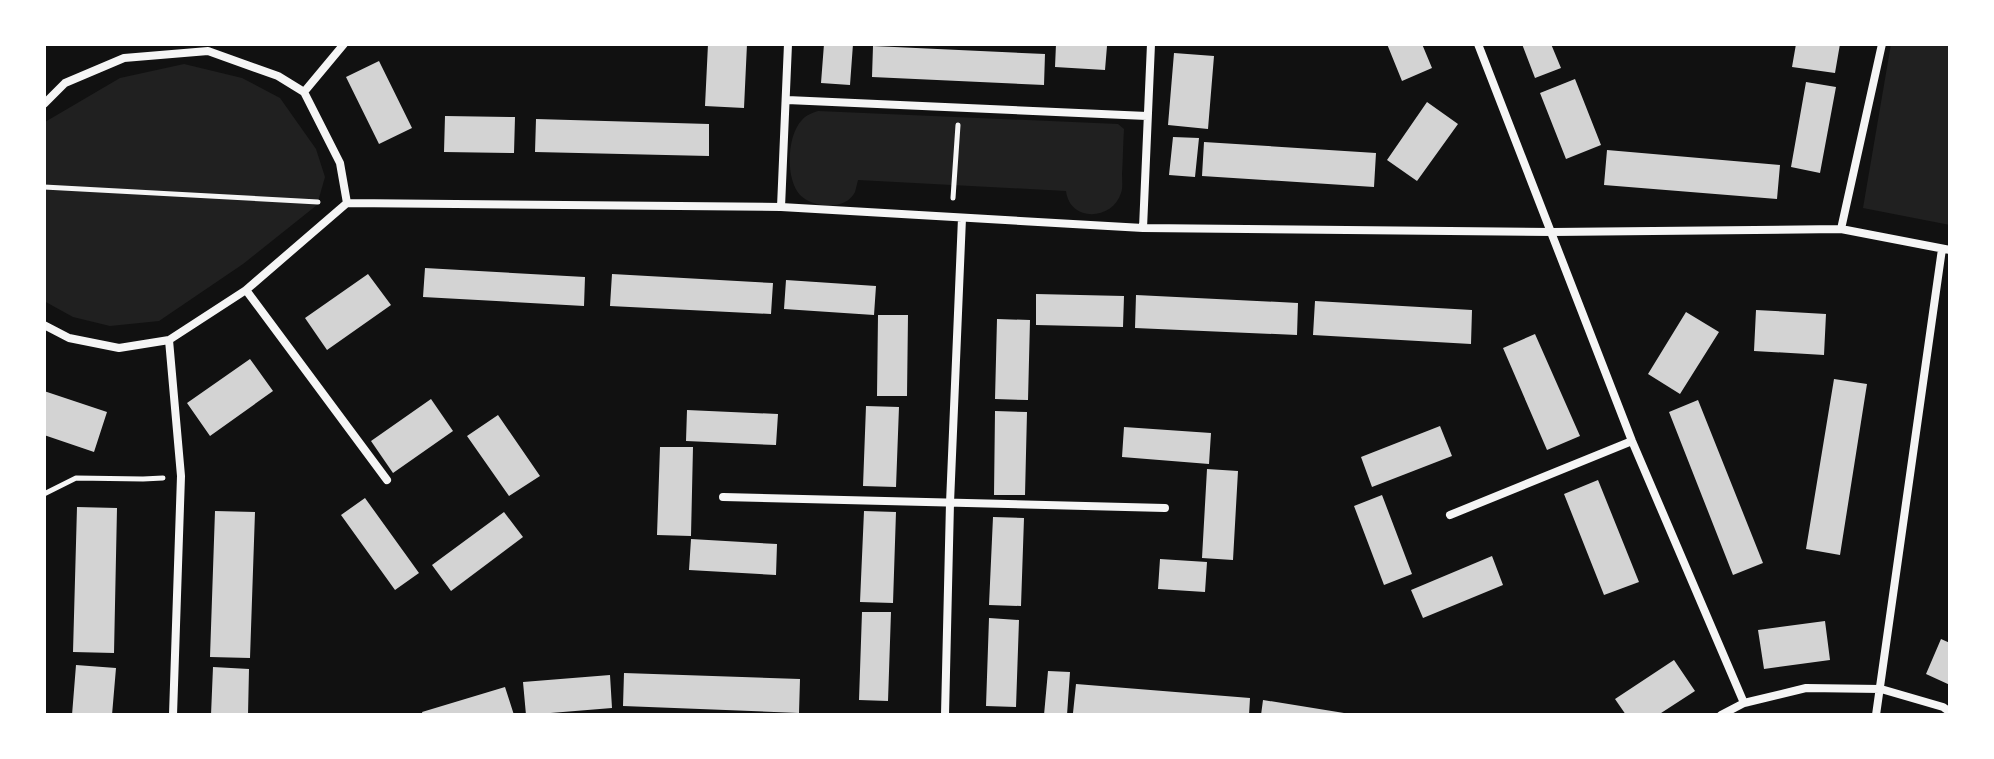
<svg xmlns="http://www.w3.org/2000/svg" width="1994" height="759" font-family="Overpass,sans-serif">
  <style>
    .green { fill: #202020 }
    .building { fill: #d3d3d3 }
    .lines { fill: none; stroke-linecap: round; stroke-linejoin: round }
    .path { stroke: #f5f5f5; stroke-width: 5 }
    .minor { stroke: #f5f5f5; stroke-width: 8 }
  </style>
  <rect width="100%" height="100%" fill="#111"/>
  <path class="green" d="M1891 44H1950V225L1863 208Z
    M184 64 242 78 280 98 316 149 325 177 317 205 243 264 159 321 110 326 73 317 44 301V124L45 122 120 78Z
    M818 111 1118 124 1124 129C1123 144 1123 159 1122 174 1122 180 1123 188 1121 193 1113 220 1070 223 1066 191L858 180C857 184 856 188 855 192 846 211 813 208 800 195 785 179 787 135 802 120 806 115 812 113 818 111Z"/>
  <path class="building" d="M708 44H747L744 108 705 106Z
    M824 44H853L850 85 821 83Z
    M1056 44 1107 46 1105 70 1055 67Z
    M1387 44H1422L1432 68 1402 81Z
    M1522 44H1551L1561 68 1535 78Z
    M1796 44H1840L1835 73 1792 67Z
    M873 46 1045 54 1044 85 872 77Z
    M1174 53 1214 56 1208 129 1168 125Z
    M379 61 412 128 379 144 346 77Z
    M1575 79 1601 145 1566 159 1540 93Z
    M1806 82 1836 87 1820 173 1791 167Z
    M1427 102 1458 124 1417 181 1387 160Z
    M445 116 515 117 514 153 444 152Z
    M536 119 709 124V156L535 152Z
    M1173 137 1199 138 1195 177 1169 175Z
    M1204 142 1376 153 1374 187 1202 176Z
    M1607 150 1780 165 1777 199 1604 185Z
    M425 268 585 277 584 306 423 297Z
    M368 274 391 305 327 350 305 318Z
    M612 274 773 283 771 314 610 306Z
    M786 280 876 286 874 315 784 309Z
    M1036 294 1124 296 1123 327 1036 325Z
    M1136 295 1298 303 1297 335 1135 328Z
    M1315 301 1472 310 1471 344 1313 335Z
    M1756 310 1826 314 1824 355 1754 351Z
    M1686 312 1719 332 1680 394 1648 374Z
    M878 315H908L907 396H877Z
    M997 319 1030 320 1028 400 995 399Z
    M1535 334 1580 436 1547 450 1503 348Z
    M250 359 273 391 210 436 187 403Z
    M1834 379 1867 384 1840 555 1806 549Z
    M44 391 107 412 94 452 44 435Z
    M431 399 453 431 393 473 371 441Z
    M1698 400 1763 563 1733 575 1669 412Z
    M866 406 899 407 896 487 863 486Z
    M687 410 778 414 776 445 686 441Z
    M995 411 1027 412 1025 495H994Z
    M498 415 540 476 509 496 467 436Z
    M1440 426 1452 456 1372 487 1361 457Z
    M1124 427 1211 433 1209 464 1122 457Z
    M660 447H693L691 536 657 535Z
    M1207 469 1238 471 1233 560 1202 558Z
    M1598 480 1639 582 1604 595 1564 494Z
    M1382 495 1412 574 1384 585 1354 506Z
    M365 498 419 573 395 590 341 515Z
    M77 507 117 508 114 653 73 652Z
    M215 511 255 512 250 658 210 657Z
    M864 511 896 512 893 603 860 602Z
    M504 512 523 537 451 591 432 565Z
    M993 517 1024 518 1021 606 989 605Z
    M691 539 777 544 776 575 689 570Z
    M1492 556 1503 585 1423 618 1411 590Z
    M1160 559 1207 562 1205 592 1158 589Z
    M862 612H891L888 701 859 700Z
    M989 618 1019 620 1016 707 986 706Z
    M1825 621 1830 660 1764 669 1758 630Z
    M1941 639 1950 643V685L1926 674Z
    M1674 660 1695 691 1658 715H1626L1615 699Z
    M76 665 116 668 112 715H72Z
    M213 667 249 669 248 715H211Z
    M1048 671 1070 672 1067 715H1044Z
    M624 673 800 679 799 713 623 706Z
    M610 675 612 708 526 715 523 682Z
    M1076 684 1250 698 1249 715H1097L1073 713Z
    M505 687 514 715H423L422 712Z
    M1263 700 1344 713V715H1261Z"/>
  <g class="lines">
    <path class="path" d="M44 187 318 202
      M953 198 958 125
      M44 494 76 478 143 479 163 478"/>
    <path class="minor" d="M1478 44 1632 441 1744 703
      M304 92 344 44
      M787 100 1147 116
      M44 104 65 83 124 58 208 51 278 76 304 92 340 163 347 203
      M347 203 781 207 1143 228 1552 232 1841 229 1950 250
      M781 207 788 44
      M1143 228 1151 44
      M1841 229 1882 44
      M246 290 387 480
      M44 325 69 338 119 348 169 340 246 290 347 203
      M169 340 181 476 173 715
      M723 497 1165 508
      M1450 515 1632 441
      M945 715 950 503 962 218
      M1721 715 1744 703 1806 688 1881 689 1943 707 1950 712
      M1876 715 1942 249"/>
  </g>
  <rect width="1994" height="759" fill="none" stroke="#ffffff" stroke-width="92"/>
</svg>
